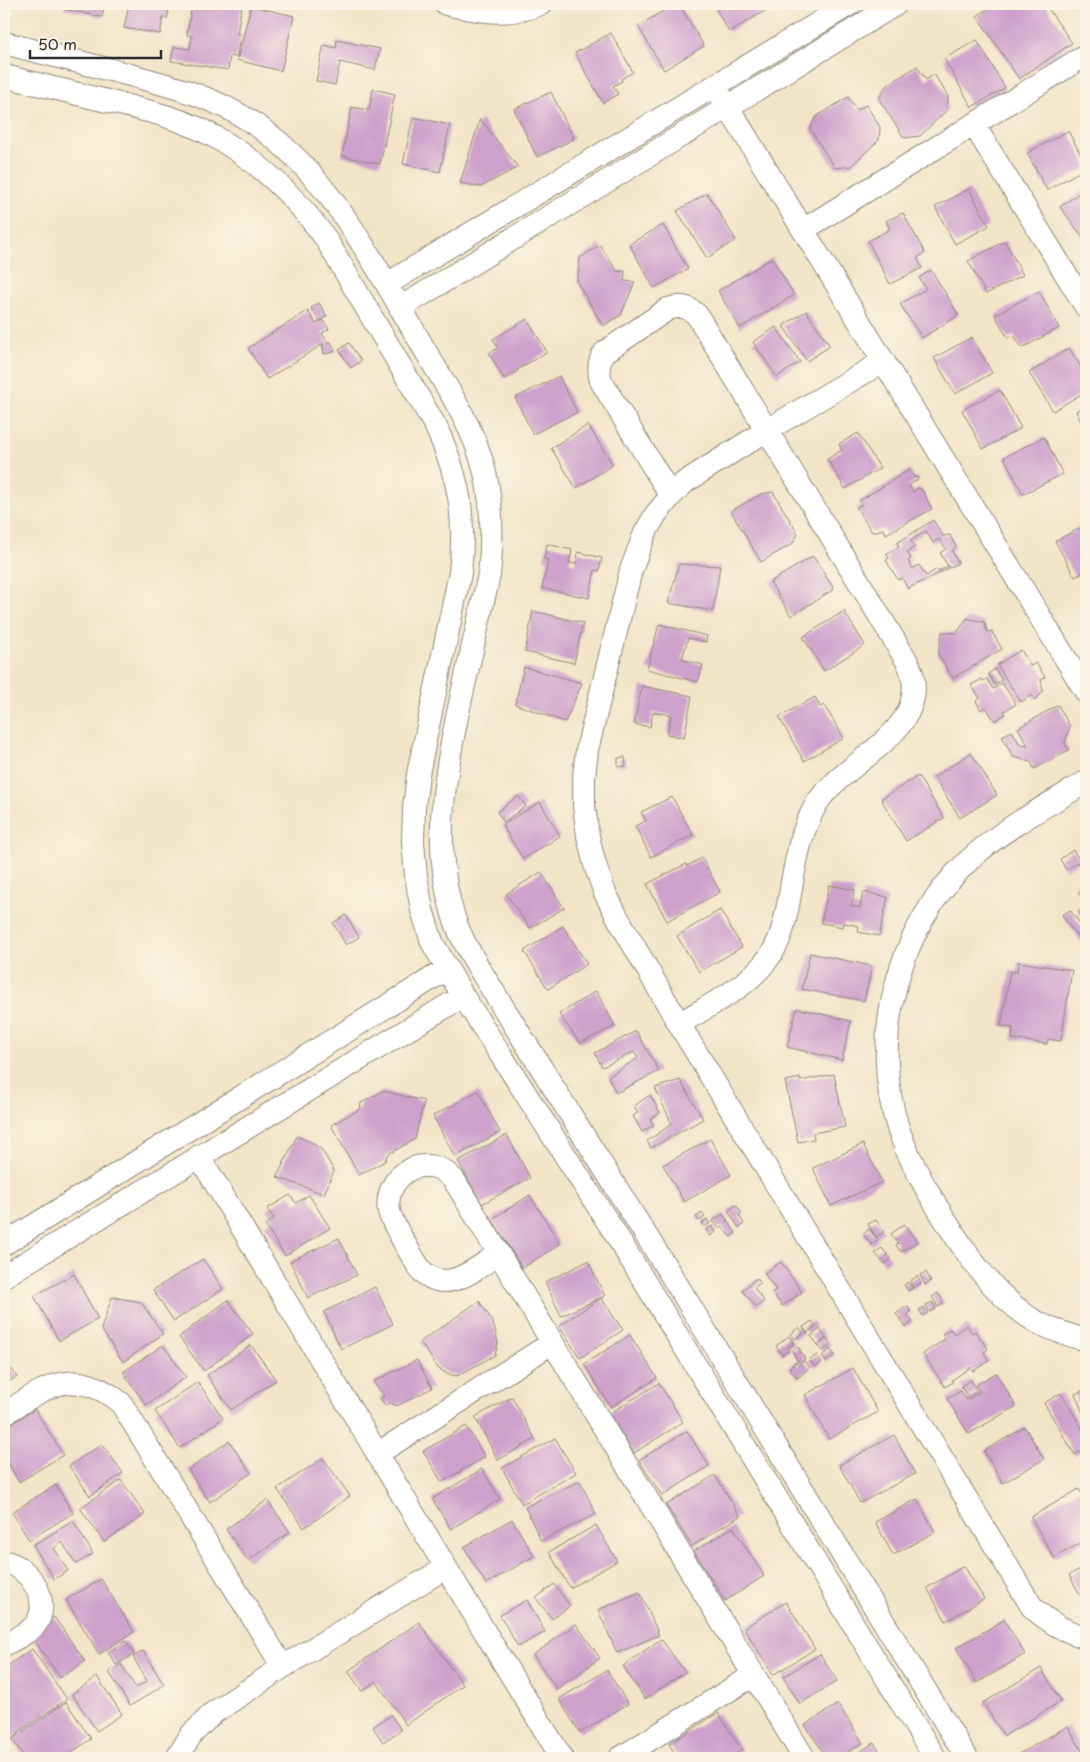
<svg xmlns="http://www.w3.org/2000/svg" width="1090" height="1762" font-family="'Playpen Sans',sans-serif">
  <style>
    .building { fill: #cea1cc; fill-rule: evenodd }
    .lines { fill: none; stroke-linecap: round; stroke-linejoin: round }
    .minor-casing { stroke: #8e8879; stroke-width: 24 }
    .minor { stroke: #fff; stroke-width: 22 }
  </style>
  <rect width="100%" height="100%" fill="#fcf5e5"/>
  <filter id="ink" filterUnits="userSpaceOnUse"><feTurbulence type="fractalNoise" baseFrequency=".02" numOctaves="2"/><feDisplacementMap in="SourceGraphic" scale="10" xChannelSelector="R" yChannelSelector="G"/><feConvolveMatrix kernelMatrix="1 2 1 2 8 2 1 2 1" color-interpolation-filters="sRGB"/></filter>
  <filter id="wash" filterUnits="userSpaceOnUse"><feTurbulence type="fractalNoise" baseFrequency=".0096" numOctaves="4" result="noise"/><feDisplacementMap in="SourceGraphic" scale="20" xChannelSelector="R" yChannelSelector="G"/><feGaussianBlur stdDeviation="1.12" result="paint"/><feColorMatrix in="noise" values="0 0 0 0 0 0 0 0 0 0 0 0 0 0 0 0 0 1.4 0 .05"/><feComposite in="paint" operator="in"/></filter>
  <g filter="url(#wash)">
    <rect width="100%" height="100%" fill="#f2e4c7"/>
    <g id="blocks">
      <path class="building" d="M65 4H105L102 17 64 9Z
        M129 4H170L167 19 163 18 160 34 124 28Z
        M192 4H242L237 34H240L237 57 230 56 228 70 171 61 174 47 190 49 192 36 187 35Z
        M675 4H679L704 46 664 70 638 26Z
        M713 4H760L765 11 729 32Z
        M995 4H1045L1072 43 1019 79 977 16Z
        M251 6 294 16 281 71 237 60Z
        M611 33 633 72 621 79 622 81 613 86 618 94 603 103 575 53Z
        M337 40 380 49 375 70 340 62 335 85 316 81 324 45 336 48Z
        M977 40 1005 88 972 107 944 59Z
        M917 66 926 80 934 74 948 96 947 110 920 136 904 138 879 99 885 87Z
        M373 89 395 94 380 164 342 156 352 107 369 110Z
        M551 92 574 139 537 157 514 109Z
        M848 97 857 110 866 105 880 127 879 140 851 166 835 168 810 129 816 117Z
        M413 117 450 125 440 172 403 164Z
        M480 119 518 167 481 187 460 183Z
        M1068 131 1086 164V168L1047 190 1027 153Z
        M1086 188V238L1085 240 1060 207Z
        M969 189 989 226 955 244 935 207Z
        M707 193 736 240 707 258 677 211Z
        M903 213 925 253 917 258 922 268 890 284 868 241 890 229 886 221Z
        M663 225 688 269 654 288 629 244Z
        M1005 241 1023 275 986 294 968 261Z
        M600 245 617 271H625L624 281 635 282 621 315 603 326 577 282 580 258Z
        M772 258 794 295 740 328 718 291Z
        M931 270 959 315 922 338 900 304 926 289 919 278Z
        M1039 291 1059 328 1022 348 1014 335 1008 338 995 315Z
        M319 303 327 316 319 321 311 308Z
        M308 311 316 324 323 320 329 329 322 333 327 342H331L335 350 334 352 324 354 323 344 267 379 248 348Z
        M806 311 830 346 807 361 783 326Z
        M527 319 547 352 517 370 518 371 504 379 489 353 498 348 493 339Z
        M776 327 800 362 777 377 753 342Z
        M972 337 992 373 955 394 934 358Z
        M349 343 361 361 351 368 339 350Z
        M1069 348 1086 375V391L1053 411 1029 373Z
        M559 376 577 412 533 434 515 398Z
        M1000 390 1021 428 983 449 962 410Z
        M1086 405V433L1076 411Z
        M588 425 613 465 576 488 551 448Z
        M858 433 880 468 845 489 827 459 842 450 839 444Z
        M1044 437 1063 474 1023 494 1004 457Z
        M909 470 914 477 919 478 909 486 913 492 918 488 922 490 932 509 886 534 883 529 872 532 856 507 862 505 859 501Z
        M773 492 798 534 792 544 761 562 731 511 761 494Z
        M933 520 943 536 950 535 956 547 952 551 958 563 908 589 902 578 898 580 886 560 889 558 886 554 899 547 897 543ZM926 531 933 543 939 539 946 549 940 553 948 566 939 571 937 569 926 576 919 565 913 569 908 561 911 558 907 552 915 547 911 541Z
        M1086 525V571L1075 577 1055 541Z
        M547 544 572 550 569 563 576 564 578 552 602 558 599 571 595 570 589 598 542 588 548 560 544 559Z
        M813 556 834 589 791 616 770 582Z
        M679 564 720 566 713 611 668 603Z
        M533 611 583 623 574 663 525 652Z
        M844 611 865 645 824 671 803 637Z
        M967 618 984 622 987 631 992 632 1002 649 953 678 938 654 942 632 957 633Z
        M659 624 707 636 706 642 688 638 682 659 703 665 698 682 647 669Z
        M1021 650 1031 666 1036 663 1045 677 1041 680 1043 692 1035 700 1032 695 1021 702 997 665Z
        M524 667 582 683 565 722 515 704Z
        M995 669 1002 680 995 685 988 674Z
        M982 679 983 681 987 679 993 689 1002 683 1016 704 1004 711 1005 714 995 721 986 707 981 710 976 701 980 698 971 685Z
        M642 686 692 696 684 738 667 734 671 715 653 712 650 727 634 724Z
        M815 697 820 707 824 705 844 738 804 761 779 717Z
        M1058 705 1070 726 1065 743 1069 750 1034 769 1031 762 1013 757 1002 736 1012 731 1020 744 1028 745 1018 728Z
        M971 753 997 795 960 818 934 777Z
        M625 757 626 766 618 767V758Z
        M918 776 944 818 906 841 881 799Z
        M518 796 526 806 504 822 497 812Z
        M672 797 693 835 651 857 635 826 646 821 641 812Z
        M540 802 560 836 523 859 502 825Z
        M1073 850 1080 861 1066 870 1060 859Z
        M702 858 720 892 667 921 647 884 686 864 687 866Z
        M541 872 564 908 530 928 506 894Z
        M829 885 855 890 851 906 860 908 863 892 888 897 879 936 858 932 859 926 844 923 843 927 821 923Z
        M1085 887 1086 899 1084 900 1078 892Z
        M1084 907 1086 910V921L1078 912Z
        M720 910 742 947 699 972 677 936Z
        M1070 910 1083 928H1086V940L1082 943 1062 915Z
        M346 915 359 937 346 945 333 923Z
        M563 926 587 964 548 989 524 951Z
        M810 953 872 966 864 1001 802 989Z
        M1018 962 1072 970 1061 1041 1048 1039 1047 1044 1012 1039 1013 1028 1001 1026 1010 971 1017 972Z
        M596 991 615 1026 580 1043 559 1014Z
        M797 1008 851 1021 842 1060 787 1047Z
        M636 1031 659 1071 616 1093 608 1077 638 1058 634 1052 602 1067 595 1053Z
        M834 1074 845 1127 813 1133 814 1139 798 1142 785 1081 800 1078V1081Z
        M680 1080 703 1119 651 1148 647 1141 672 1124 655 1088Z
        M383 1091 424 1101 415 1139 387 1155 385 1161 359 1175 331 1125 360 1109 361 1103Z
        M478 1091 500 1132 455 1157 433 1116Z
        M650 1095 660 1113 650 1119 654 1125 642 1132 633 1116 638 1113 634 1106Z
        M507 1135 530 1178 482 1204 458 1161Z
        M297 1136 311 1142 322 1150 334 1171 324 1194 277 1177Z
        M710 1139 731 1175 684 1202 663 1165Z
        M863 1144 882 1182 831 1206 813 1168Z
        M290 1195 296 1203 309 1195 330 1228 285 1256 265 1225 274 1219 267 1209Z
        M530 1195 560 1244 522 1268 492 1219Z
        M736 1205 742 1213 739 1215 744 1224 739 1228 728 1211Z
        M702 1213 705 1217 699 1221 696 1217Z
        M723 1214 736 1233 730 1237 722 1226 719 1228 713 1221Z
        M707 1219 710 1223 705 1227 702 1223Z
        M876 1220 884 1232 876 1237 868 1224Z
        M904 1224 917 1242 901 1252 896 1245 898 1243 891 1234Z
        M712 1226 716 1232 710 1236 706 1230Z
        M869 1229 878 1240 872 1245 863 1234Z
        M339 1238 357 1275 308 1298 290 1261Z
        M882 1248 891 1259 885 1264 875 1253Z
        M203 1259 223 1289 174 1321 153 1290Z
        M588 1261 605 1296 561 1316 545 1282Z
        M781 1262 802 1292 782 1306 772 1292 776 1290 764 1273Z
        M926 1272 931 1281 925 1285 920 1275Z
        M74 1274 98 1319 59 1341 34 1296Z
        M917 1276 921 1283 914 1288 910 1281Z
        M757 1278 760 1283 754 1288 764 1301 756 1307 742 1290Z
        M908 1282 913 1288 908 1291 904 1285Z
        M375 1287 393 1324 341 1349 324 1312Z
        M938 1293 944 1303 938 1307 932 1297Z
        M112 1297 141 1302 163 1334 123 1362 101 1329Z
        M601 1298 623 1330 580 1358 559 1326Z
        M228 1300 253 1334 204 1371 179 1337Z
        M479 1301 493 1322 498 1343 495 1355 457 1376 447 1374 438 1368 420 1342Z
        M932 1302 936 1308 930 1312 926 1305Z
        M907 1306 911 1312 907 1315 913 1322 906 1327 896 1314Z
        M924 1307 928 1313 923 1316 919 1310Z
        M812 1321 816 1326 807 1333 803 1327Z
        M967 1325 972 1333 975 1331 988 1349 984 1352 989 1361 973 1371 971 1367 952 1380 953 1382 945 1387 923 1354 945 1339 942 1334 950 1329 954 1334Z
        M799 1327 803 1333 795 1339 791 1334Z
        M820 1329 826 1338 818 1345 811 1336Z
        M630 1335 657 1378 611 1407 584 1364Z
        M789 1336 794 1344 788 1347 790 1350 782 1355 776 1346Z
        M827 1339 831 1345 823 1351 818 1345Z
        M163 1345 186 1377 146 1405 123 1372Z
        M251 1345 276 1380 231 1410 207 1375Z
        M798 1347 805 1359 799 1363 792 1351Z
        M830 1349 835 1355 826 1362 822 1356Z
        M817 1355 822 1362 815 1367 809 1360Z
        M417 1360 432 1388 397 1406 388 1402 387 1406 379 1398 384 1396 373 1382Z
        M4 1361 17 1377 4 1384Z
        M804 1361 810 1367 798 1378 789 1368 795 1362 799 1366Z
        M853 1368 878 1412 829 1439 805 1395Z
        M996 1373 1016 1406 969 1434 947 1399 961 1391 967 1400 980 1392 976 1385Z
        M971 1380 977 1391 968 1397 961 1386Z
        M198 1382 223 1418 180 1448 155 1411Z
        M659 1383 683 1422 634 1453 609 1414Z
        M1086 1389V1420L1075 1394Z
        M1061 1393 1086 1435V1448L1075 1455 1044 1403Z
        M512 1397 535 1439 498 1460 475 1417Z
        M35 1409 63 1455 19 1482 4 1456V1428Z
        M466 1426 485 1457 442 1482 423 1451Z
        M1025 1427 1044 1459 1003 1483 984 1451Z
        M687 1431 709 1466 662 1496 639 1460Z
        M894 1435 915 1474 860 1503 839 1465Z
        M555 1438 576 1473 522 1504 502 1468Z
        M229 1441 251 1473 210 1502 188 1470Z
        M102 1444 123 1473 90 1496 69 1466Z
        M323 1458 350 1496 304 1528 277 1489Z
        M482 1469 500 1499 451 1529 432 1499Z
        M715 1475 740 1516 692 1546 666 1505Z
        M121 1480 145 1514 104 1542 80 1508Z
        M580 1481 596 1514 541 1541 525 1507Z
        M4 1482 9 1491 4 1494Z
        M56 1485 73 1513 29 1540 12 1512Z
        M1079 1489 1086 1501V1540L1054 1558 1031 1517Z
        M917 1499 935 1532 893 1555 875 1522Z
        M267 1500 290 1532 248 1561 226 1529Z
        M512 1519 534 1556 486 1584 464 1547Z
        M73 1521 93 1554 76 1564 62 1542 54 1548 68 1571 54 1579 33 1545Z
        M596 1525 617 1561 570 1588 549 1552Z
        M733 1527 764 1576 725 1601 694 1551Z
        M964 1566 984 1599 946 1621 927 1588Z
        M1086 1566V1605L1069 1575Z
        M101 1579 134 1632 99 1654 66 1600Z
        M554 1584 570 1606 552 1619 536 1598Z
        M640 1592 659 1635 617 1653 598 1610Z
        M527 1600 545 1632 518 1647 500 1615Z
        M786 1602 815 1649 773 1675 744 1628Z
        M54 1617 85 1661 60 1678 30 1633Z
        M1004 1620 1025 1654 977 1683 956 1648Z
        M419 1622 463 1685 406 1725 376 1681 362 1691 348 1671Z
        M576 1624 600 1658 557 1689 533 1655Z
        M661 1639 685 1672 645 1699 623 1666Z
        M126 1641 134 1654 116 1665 108 1652Z
        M32 1649 67 1699 14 1735 4 1720V1668Z
        M143 1651 164 1685 130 1706 109 1672 121 1664 136 1688 147 1681 133 1657Z
        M820 1654 837 1681 800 1704 783 1677Z
        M1041 1668 1061 1701 1004 1736 983 1703Z
        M607 1670 628 1704 580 1733 559 1699Z
        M97 1677 122 1714 97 1731 72 1694Z
        M66 1702 91 1739 63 1758H25L12 1739Z
        M838 1704 863 1743 838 1758H827L805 1725Z
        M718 1713 742 1750 729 1758H678L669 1744Z
        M391 1715 401 1730 383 1742 373 1727Z
        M1068 1726 1086 1758H1021L1019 1754Z
        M874 1743 884 1758H849Z"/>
    </g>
  </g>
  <g filter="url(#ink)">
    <use href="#blocks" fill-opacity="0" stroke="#8e8879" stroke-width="1"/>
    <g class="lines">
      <g class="minor-casing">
        <path id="minor" d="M446 4C478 11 509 17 541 4
          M4 43C41 52 78 62 115 71 168 85 213 95 259 127 330 176 375 265 418 338 441 379 470 419 483 465 493 501 493 538 489 575 480 615 471 654 462 694 445 770 429 850 457 926 465 946 477 965 488 983L681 1291 967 1758
          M4 76C38 84 73 93 107 101 145 110 182 118 215 137 261 162 296 198 326 239L436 427C460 479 466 517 460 573L418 774 414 808 413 842 416 876 422 910 432 942 463 996 613 1230 935 1758
          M715 86 1086 692
          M974 125 1086 307
          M803 230 1086 55
          M387 284 850 4
          M400 308 896 4
          M884 361 767 430 685 482 671 496 656 514 645 533 631 570 587 750 584 776V806L588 836 595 865 605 893 619 920 679 1024 1032 1607C1048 1622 1065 1632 1086 1637
          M671 496 601 381C598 370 598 361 605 352L668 309C680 305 687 306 697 315L899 648C902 653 906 659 909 665 936 730 845 759 817 803 799 833 795 867 789 900 785 921 781 943 767 960 745 989 709 1005 679 1024
          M1086 782C1046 806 1002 829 967 862 898 927 868 1040 899 1131 909 1160 926 1189 942 1215 965 1252 990 1290 1027 1316 1044 1328 1066 1334 1086 1340
          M199 1156C320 1357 439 1559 562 1758
          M4 1244 447 969
          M499 1254C474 1269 446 1297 420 1269 412 1256 392 1224 389 1211 384 1185 408 1160 435 1167 443 1169 448 1174 454 1180L804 1758
          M4 1276 463 996
          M4 1414C47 1386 74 1365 121 1403L283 1667
          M377 1454 552 1343
          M4 1562C29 1565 52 1601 36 1624 29 1633 14 1639 4 1645
          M177 1758 191 1735 213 1713 283 1667 445 1568
          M620 1758 754 1675"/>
      </g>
      <use href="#minor" class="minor"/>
    </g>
  </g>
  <rect width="1090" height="1762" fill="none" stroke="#fcf5e5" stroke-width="20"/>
  <path d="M30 50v8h131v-8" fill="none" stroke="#2b2b2b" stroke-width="2.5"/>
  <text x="38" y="50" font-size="15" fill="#2b2b2b" stroke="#fcf5e5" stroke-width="4" paint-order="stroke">50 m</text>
</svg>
